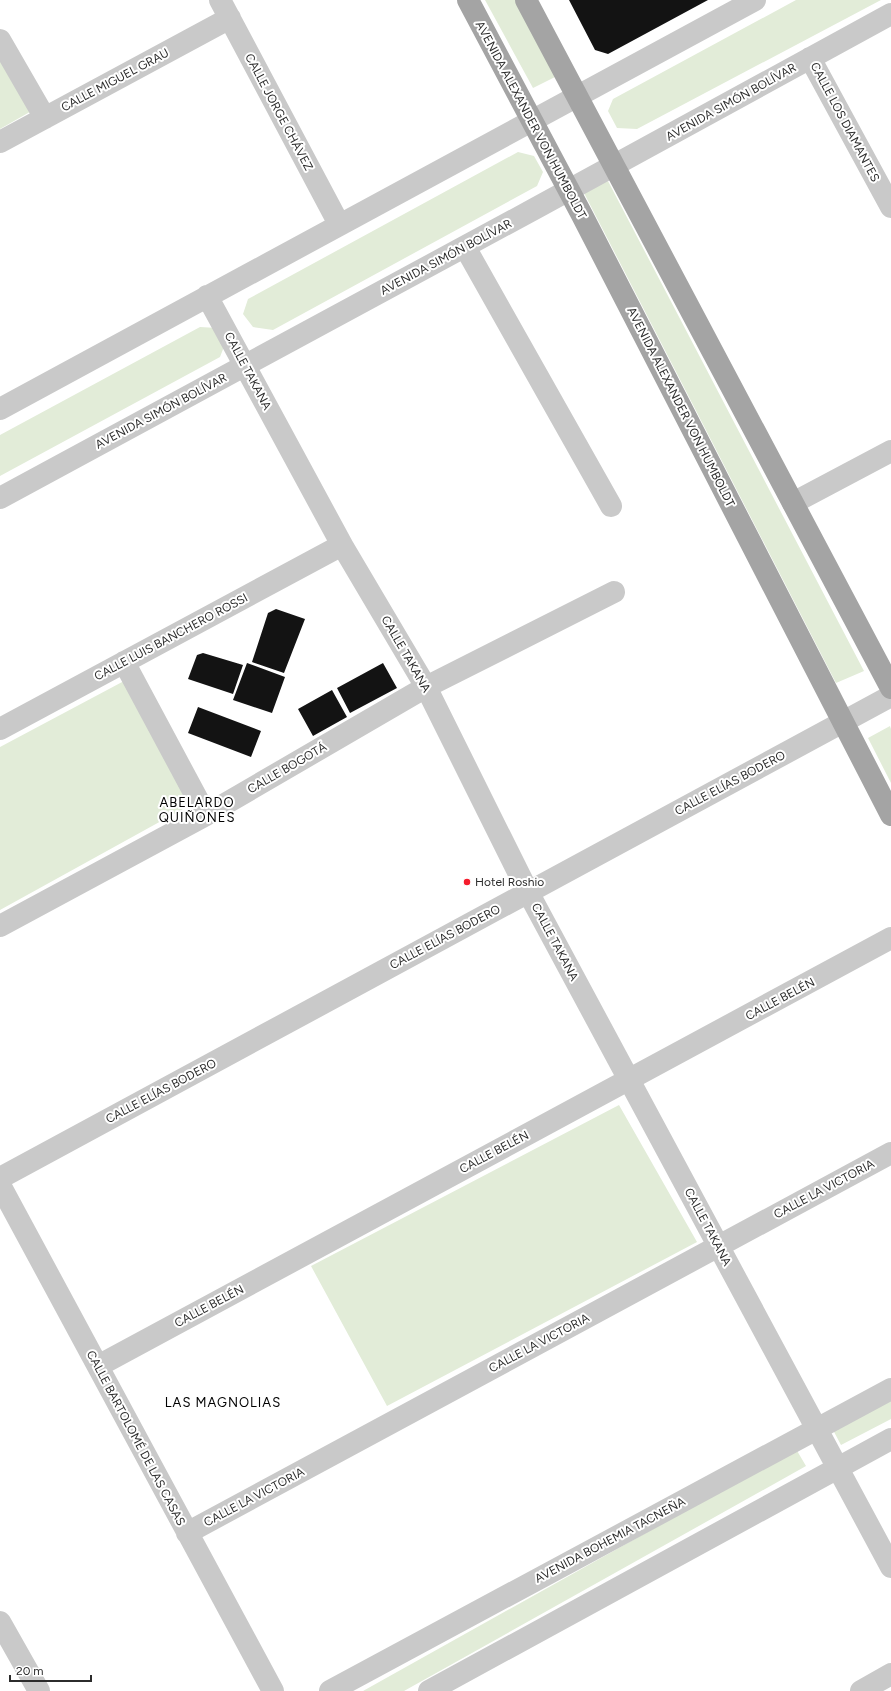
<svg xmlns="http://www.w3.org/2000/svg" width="891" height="1691" font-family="Figtree,sans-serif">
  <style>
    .green { fill: #e2ecd8 }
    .building { fill: #131313 }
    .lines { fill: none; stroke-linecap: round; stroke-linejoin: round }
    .minor { stroke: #c9c9c9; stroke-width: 22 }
    .major { stroke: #a4a4a4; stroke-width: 22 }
    .poi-dot { fill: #f51c2c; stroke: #fff; stroke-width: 1.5 }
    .labels { text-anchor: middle; stroke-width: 4; stroke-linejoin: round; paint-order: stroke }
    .street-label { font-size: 12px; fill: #2c2c2c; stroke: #fff }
    .poi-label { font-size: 12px; fill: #2c2c2c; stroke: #fff; text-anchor: start }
    .neighbourhood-label { font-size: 13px; letter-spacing: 1px; fill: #000; stroke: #fff }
  </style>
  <rect width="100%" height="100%" fill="#fff"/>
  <path class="green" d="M485 0H516L557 76 533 88Z
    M796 0H881L637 129 617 128 608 111 613 99Z
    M0 47 35 109 0 129Z
    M518 152 534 156 543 172 537 186 273 330 253 327 243 314 248 299Z
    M608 181 864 671 836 683 583 191Z
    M200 327 217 328 225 344 220 357 0 476V435Z
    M124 681 192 804 0 910V747Z
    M890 726 891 729V783L868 738Z
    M619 1105 697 1242 387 1406 311 1266Z
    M891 1399V1419L841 1445 833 1430Z
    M796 1449 806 1466 404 1691H363Z"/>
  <path class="building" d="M569 0H708L608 54 595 50Z
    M276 609 305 619 284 673 252 662 268 613Z
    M203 653 243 665 233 694 188 679 197 655Z
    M247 663 285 677 272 713 233 700Z
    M383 663 397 688 350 713 337 688Z
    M332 690 347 717 313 736 298 709Z
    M198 707 261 731 251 757 188 733Z"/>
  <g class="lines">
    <path class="minor" d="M220 0 339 224
      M0 40 45 118
      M810 58 891 207
      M0 142 230 18
      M465 247 611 506
      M207 296 342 545 426 687 528 892 891 1567
      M0 409 755 0
      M0 498 536 208 891 14
      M793 503 891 451
      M124 662 206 815
      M0 729 342 545
      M0 926 206 815 426 687 614 592
      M0 1178 891 696
      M0 1185 273 1691
      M98 1366 891 938
      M187 1533 891 1153
      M0 1622 39 1691
      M330 1691 891 1389
      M429 1691 891 1439
      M861 1691 891 1674"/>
    <path class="major" d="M468 0 582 215 891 815
      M526 0 891 688"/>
  </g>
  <circle class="poi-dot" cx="467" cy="882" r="4"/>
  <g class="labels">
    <g class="street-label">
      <text transform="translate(115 80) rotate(-28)" y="4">CALLE MIGUEL GRAU</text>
      <text transform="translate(731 102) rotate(-29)" y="4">AVENIDA SIMÓN BOLÍVAR</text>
      <text transform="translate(279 112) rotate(62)" y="4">CALLE JORGE CHÁVEZ</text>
      <text transform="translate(531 120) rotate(62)" y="4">AVENIDA ALEXANDER VON HUMBOLDT</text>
      <text transform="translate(845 122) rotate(62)" y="4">CALLE LOS DIAMANTES</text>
      <text transform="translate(446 257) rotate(-28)" y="4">AVENIDA SIMÓN BOLÍVAR</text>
      <text transform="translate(248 371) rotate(62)" y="4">CALLE TAKANA</text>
      <text transform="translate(681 407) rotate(63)" y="4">AVENIDA ALEXANDER VON HUMBOLDT</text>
      <text transform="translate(161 411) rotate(-28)" y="4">AVENIDA SIMÓN BOLÍVAR</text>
      <text transform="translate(171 637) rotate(-28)" y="4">CALLE LUIS BANCHERO ROSSI</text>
      <text transform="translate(406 654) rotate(60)" y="4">CALLE TAKANA</text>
      <text transform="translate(287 768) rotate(-30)" y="4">CALLE BOGOTÁ</text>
      <text transform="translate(730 783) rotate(-28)" y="4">CALLE ELÍAS BODERO</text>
      <text transform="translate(445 937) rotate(-28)" y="4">CALLE ELÍAS BODERO</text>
      <text transform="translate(555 942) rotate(62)" y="4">CALLE TAKANA</text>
      <text transform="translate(780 999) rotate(-28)" y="4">CALLE BELÉN</text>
      <text transform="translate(161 1091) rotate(-28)" y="4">CALLE ELÍAS BODERO</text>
      <text transform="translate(494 1152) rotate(-28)" y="4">CALLE BELÉN</text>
      <text transform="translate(824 1189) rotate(-28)" y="4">CALLE LA VICTORIA</text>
      <text transform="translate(708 1227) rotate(62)" y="4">CALLE TAKANA</text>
      <text transform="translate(209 1306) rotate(-28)" y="4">CALLE BELÉN</text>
      <text transform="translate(539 1343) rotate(-28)" y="4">CALLE LA VICTORIA</text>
      <text transform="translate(136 1438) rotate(62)" y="4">CALLE BARTOLOMÉ DE LAS CASAS</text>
      <text transform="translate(254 1497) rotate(-28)" y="4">CALLE LA VICTORIA</text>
      <text transform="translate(610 1540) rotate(-28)" y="4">AVENIDA BOHEMIA TACNEÑA</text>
    </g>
    <g class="poi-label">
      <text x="475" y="886">Hotel Roshio</text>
    </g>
    <g class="neighbourhood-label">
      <text x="197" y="807">ABELARDO<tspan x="197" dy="15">QUIÑONES</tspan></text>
      <text x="223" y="1407">LAS MAGNOLIAS</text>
    </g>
  </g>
  <path d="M10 1675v6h81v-6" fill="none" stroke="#2c2c2c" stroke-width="2"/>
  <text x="16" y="1675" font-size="12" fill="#2c2c2c" stroke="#ffffff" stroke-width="3" paint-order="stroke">20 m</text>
</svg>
